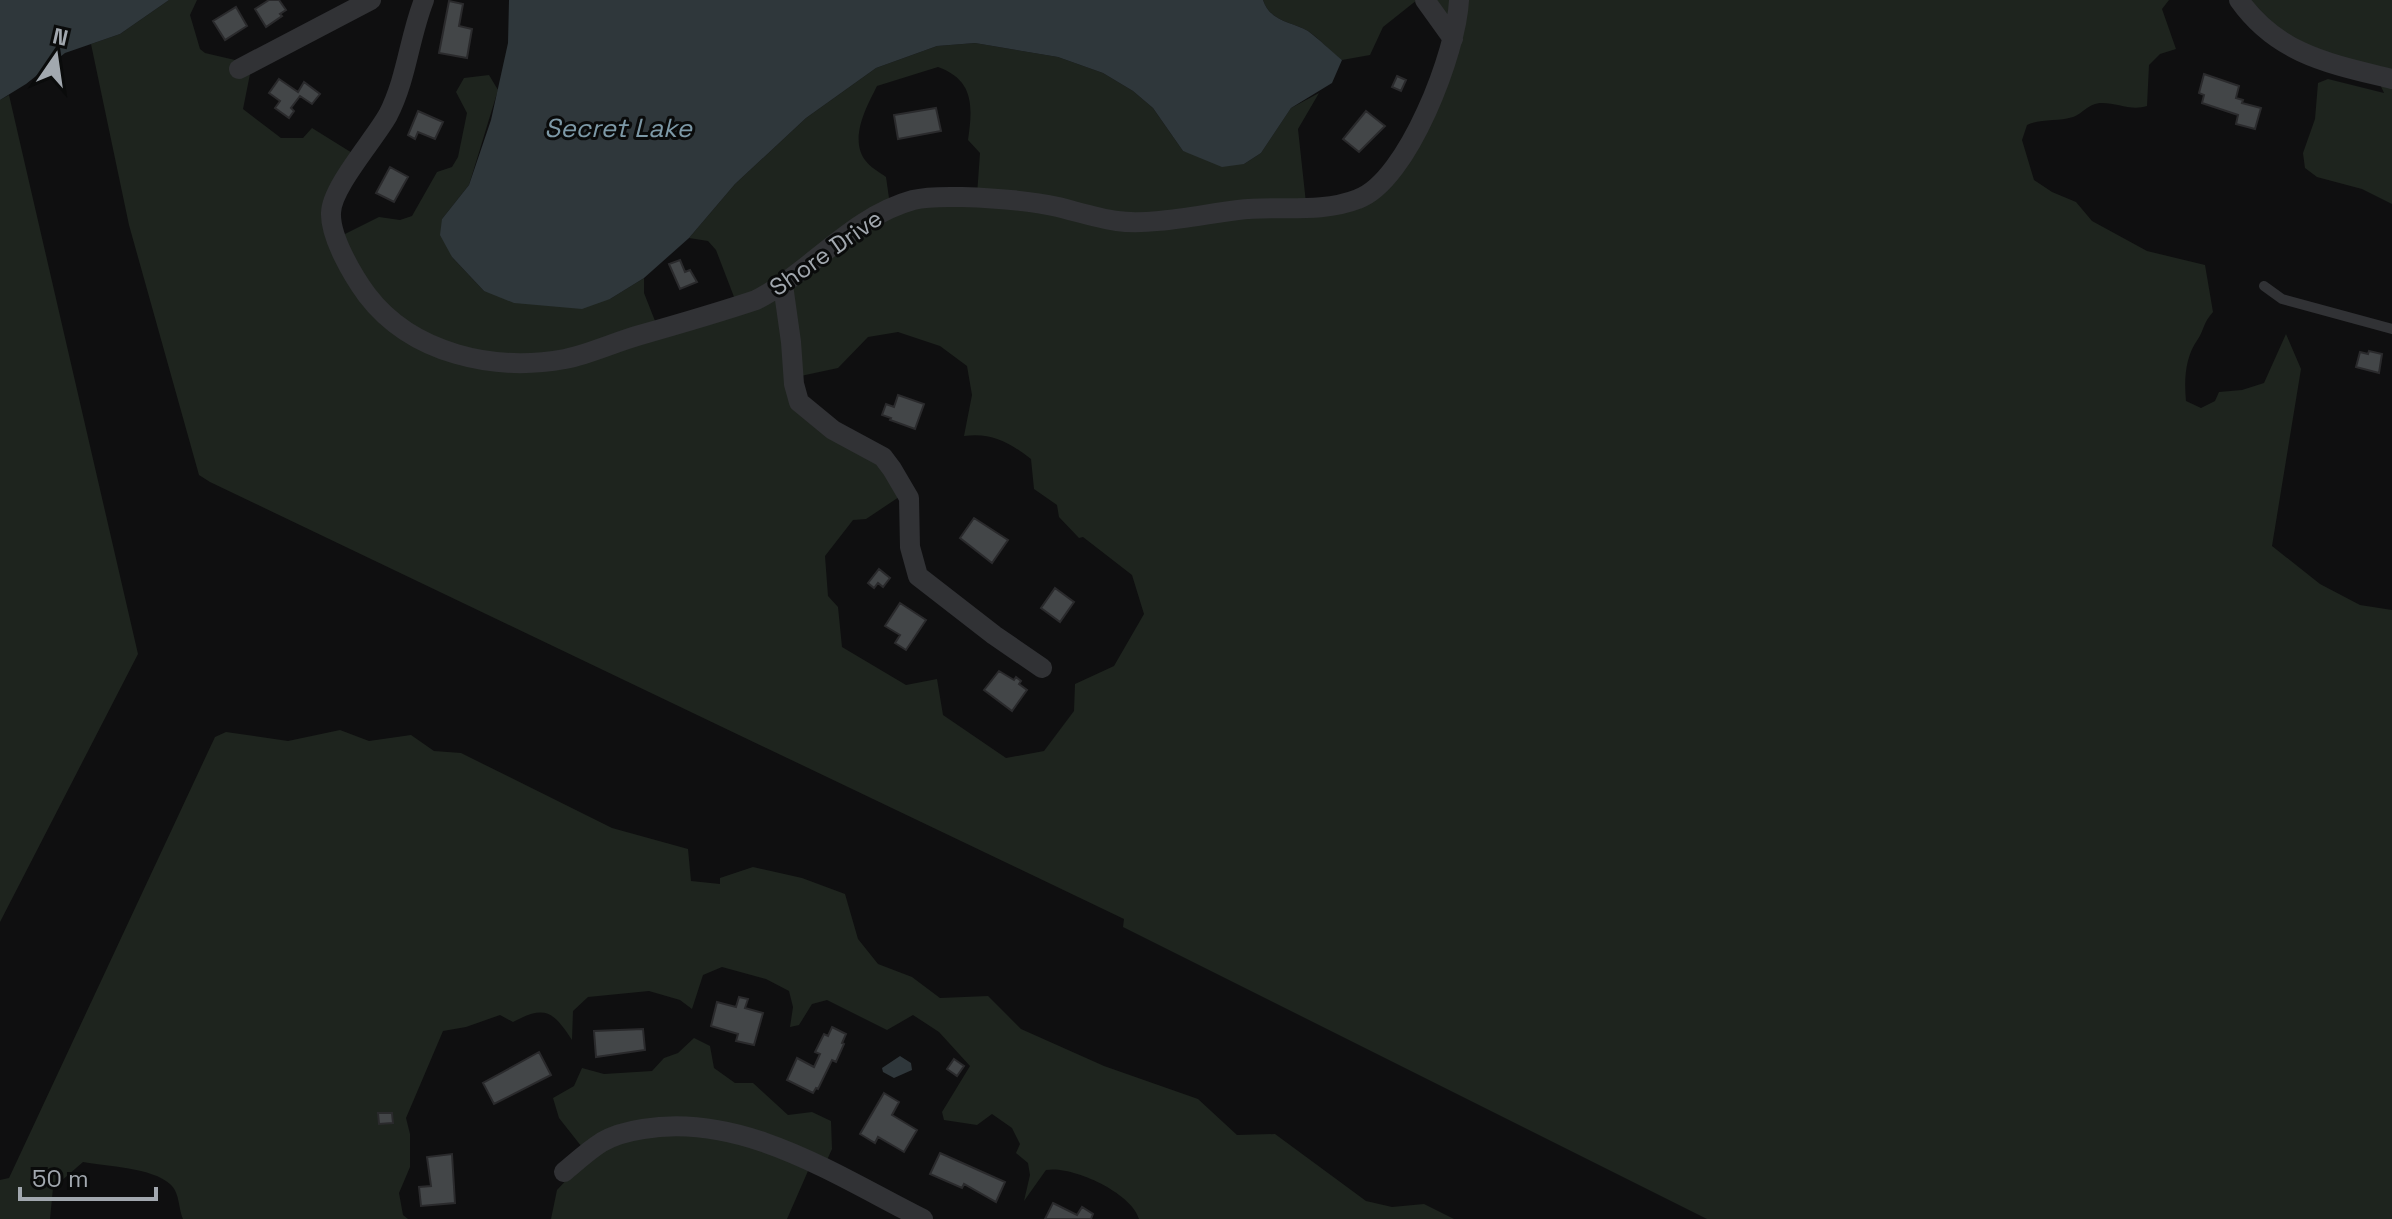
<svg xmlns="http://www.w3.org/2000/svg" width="2392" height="1219" font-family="'Space Grotesk',sans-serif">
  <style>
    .green { fill: #1e241e; fill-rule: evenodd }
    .water { fill: #2f373b }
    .building { fill: #434648; stroke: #2a2a2c; stroke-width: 2 }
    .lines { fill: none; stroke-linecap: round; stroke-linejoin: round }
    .service { stroke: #313235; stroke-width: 10 }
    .minor { stroke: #313235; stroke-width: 20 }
    .labels { text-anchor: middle; stroke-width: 6; stroke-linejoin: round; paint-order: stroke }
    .street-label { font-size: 24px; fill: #a2a8af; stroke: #0a0b0b }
    .water-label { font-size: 26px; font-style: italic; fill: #7d99a7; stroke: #0a0b0b }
  </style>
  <rect width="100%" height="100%" fill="#0f0f10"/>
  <path class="green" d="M169 0H197L190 15 200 49 205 53 252 64 243 109 281 138H303L312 128 357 156 332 197 341 236 379 217 400 220 412 216 437 172 452 167 458 157 467 113 456 92 464 78 489 75 498 90 469 185 442 219 452 257 484 291 610 299 644 278V293L657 326 736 302 716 250 708 241 689 238 735 184 806 118 876 68 937 46 975 43 1058 57 1103 73 1133 91 1153 108 1183 151 1244 164 1261 153 1291 108 1319 93 1298 129 1306 203 1376 187 1451 48 1426 0H2169L2162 9 2176 49 2160 54 2149 65 2147 106C2131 111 2118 103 2102 103 2088 103 2084 113 2073 117 2058 122 2042 118 2027 125L2022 140 2034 180 2052 192 2076 202 2092 221 2147 251 2205 265 2213 312C2203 323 2204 330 2198 339 2185 357 2184 379 2186 401L2201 408 2215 401 2219 392 2242 390 2264 383 2286 334 2301 369 2272 546 2320 584 2360 605 2392 610V1219H1707L1123 927 1124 919 210 482 199 475 129 225 91 44 120 34ZM938 67C974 80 973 106 968 140L980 153 977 195 890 205 886 177C879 172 870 167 865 160 849 138 867 106 877 86ZM898 332 940 346 967 366 972 395 964 436C992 432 1010 443 1031 459L1034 489 1057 505 1059 517 1079 538 1083 537 1132 575 1144 614 1114 666 1075 684 1074 711 1044 751 1006 758 943 715 937 679 906 685 842 647 838 607 828 596 825 556 853 520 866 519 905 493 882 455 796 395V377L838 368 868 337Z
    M1263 0H1417L1383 27 1370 55 1342 60C1330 52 1320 39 1308 31 1292 22 1270 22 1263 0Z
    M2241 0H2392V204L2362 189 2317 177 2305 168 2303 153 2315 119 2318 83 2328 79 2384 93 2379 82 2306 54Z
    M9 95 138 654 0 922V100Z
    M340 730 369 741 411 735 434 751 461 753 612 828 688 849 691 881 720 884V878L753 867 802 878 845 894 858 939 878 964 912 977 940 998 988 996 1021 1029 1104 1066 1198 1099 1237 1135 1275 1134 1366 1201 1392 1207 1424 1204 1454 1219H1139C1132 1193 1072 1165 1046 1170L1024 1201 1030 1175 1028 1163 1016 1153 1020 1144 1012 1128 992 1114 977 1125 944 1120 942 1112 970 1066 939 1032 913 1015 887 1030 827 1000 812 1004 799 1025 790 1027 793 1007 789 991 766 979 722 967 703 975 692 1009 680 1000 649 991 588 997 573 1011 572 1040C553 1011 545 1005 513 1022L500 1015 466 1027 443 1031 406 1118 410 1134V1167L399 1193 403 1215 408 1219H183C178 1207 180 1193 170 1184 153 1168 106 1166 83 1162L53 1188 50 1219H0V1180L9 1178 215 737 226 732 288 741Z
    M694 1038 710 1046 714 1068 735 1083H753L788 1115 812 1112 831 1121 832 1149 822 1171H808L787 1219H551L557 1190 589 1156 559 1118 553 1098 574 1086 582 1068 604 1074 652 1071 664 1058 678 1053Z"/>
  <path class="water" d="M0 0H169L120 34 65 53 26 84 0 100Z
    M509 0H1263C1270 22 1292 22 1308 31 1319 39 1331 51 1342 60L1332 83 1291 108 1261 153 1244 164 1222 167 1183 151 1153 108 1133 91 1103 73 1058 57 975 43 937 46 876 68 806 118 735 184 689 238 644 278 610 299 582 309 514 303 484 291 452 257 440 235 442 219 469 185 491 120 508 43Z
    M900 1056 911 1063 912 1070 894 1078 883 1072 882 1068Z"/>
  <path class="building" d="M269 0H279L286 10 280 14 282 16 266 27 255 9Z
    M449 1 463 4 459 26 472 29 467 58 439 53Z
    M236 7 247 26 225 40 213 21Z
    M2204 74 2239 86 2236 98 2243 100 2242 103 2261 108 2255 129 2236 124 2238 115 2202 103 2204 95 2199 93Z
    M1397 76 1406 80 1401 91 1392 87Z
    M279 79 298 92 304 82 320 94 312 104 300 96 291 108 294 111 289 118 275 108 280 101 269 93Z
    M936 108 941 131 898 139 894 115Z
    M418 111 443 122 435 139 418 132 415 139 408 135Z
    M1366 111 1385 126 1359 152 1343 139Z
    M390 167 408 177 394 202 376 193Z
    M680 260 685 272 690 270 697 282 680 289 669 264Z
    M2369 351 2382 354 2379 373 2356 367 2360 352 2368 354Z
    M898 395 924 404 915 429 890 420 891 418 882 415 886 404 894 407Z
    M974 518 1008 540 992 563 960 538Z
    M879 569 890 578 883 587 878 583 874 588 868 583Z
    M1055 588 1074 602 1060 622 1041 608Z
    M900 603 926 620 906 650 895 643 900 635 885 626Z
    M999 671 1014 680 1016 677 1021 681 1019 684 1027 690 1012 711 984 690Z
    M739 997 748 999 745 1008 763 1013 754 1045 736 1041 738 1034 711 1026 717 1002 736 1007Z
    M832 1027 846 1034 842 1043 844 1044 836 1062 832 1060 818 1089 816 1088 813 1093 787 1080 797 1058 814 1067 820 1054 815 1052 824 1034 828 1036Z
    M643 1029 645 1050 596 1057 594 1031Z
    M539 1052 551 1075 494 1104 483 1083Z
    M954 1059 964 1066 957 1076 947 1069Z
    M884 1093 899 1102 892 1115 917 1130 904 1152 878 1137 875 1143 860 1134Z
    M378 1113H392L393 1123 379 1124Z
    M940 1153 1005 1182 996 1202 964 1184 962 1188 930 1174Z
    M452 1154 455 1203 421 1206 419 1187 431 1186 427 1157Z
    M1053 1203 1077 1215 1082 1207 1093 1214 1091 1219H1045Z"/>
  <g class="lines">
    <path class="service" d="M2264 286 2282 299 2392 329"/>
    <path class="minor" d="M424 0C409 38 407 78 388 115 374 140 331 188 331 213 330 237 353 276 367 295 412 354 494 372 565 359 590 354 615 342 640 335 679 324 717 313 756 300 811 272 851 217 913 200 929 196 946 197 962 197 994 198 1027 200 1058 207 1078 212 1097 218 1117 221 1151 226 1203 214 1238 210 1277 205 1320 214 1358 199 1408 181 1457 50 1459 0
      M1425 0 1453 39
      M2239 0C2278 55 2331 64 2392 79
      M239 69 371 0
      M783 285 791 342 794 384 799 402 833 430 883 457 892 469 909 498 910 547 918 576 994 635 1042 668
      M564 1172C576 1162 589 1150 602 1142 614 1135 630 1131 643 1129 743 1112 837 1176 923 1219"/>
  </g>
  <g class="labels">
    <g class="street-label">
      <text transform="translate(826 253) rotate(-35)" y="8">Shore Drive</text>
    </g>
    <g class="water-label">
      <text x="618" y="137">Secret Lake</text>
    </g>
  </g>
  <g transform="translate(56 56) rotate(13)" stroke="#0a0b0b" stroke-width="6" paint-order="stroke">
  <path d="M0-6L14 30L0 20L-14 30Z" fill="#a2a8af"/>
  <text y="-12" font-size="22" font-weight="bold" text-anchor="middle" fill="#a2a8af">N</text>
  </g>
  <path d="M20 1187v12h136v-12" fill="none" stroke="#a2a8af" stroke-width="4"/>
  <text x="32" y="1187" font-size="24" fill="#a2a8af" stroke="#0a0b0b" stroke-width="6" paint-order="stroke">50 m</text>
</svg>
